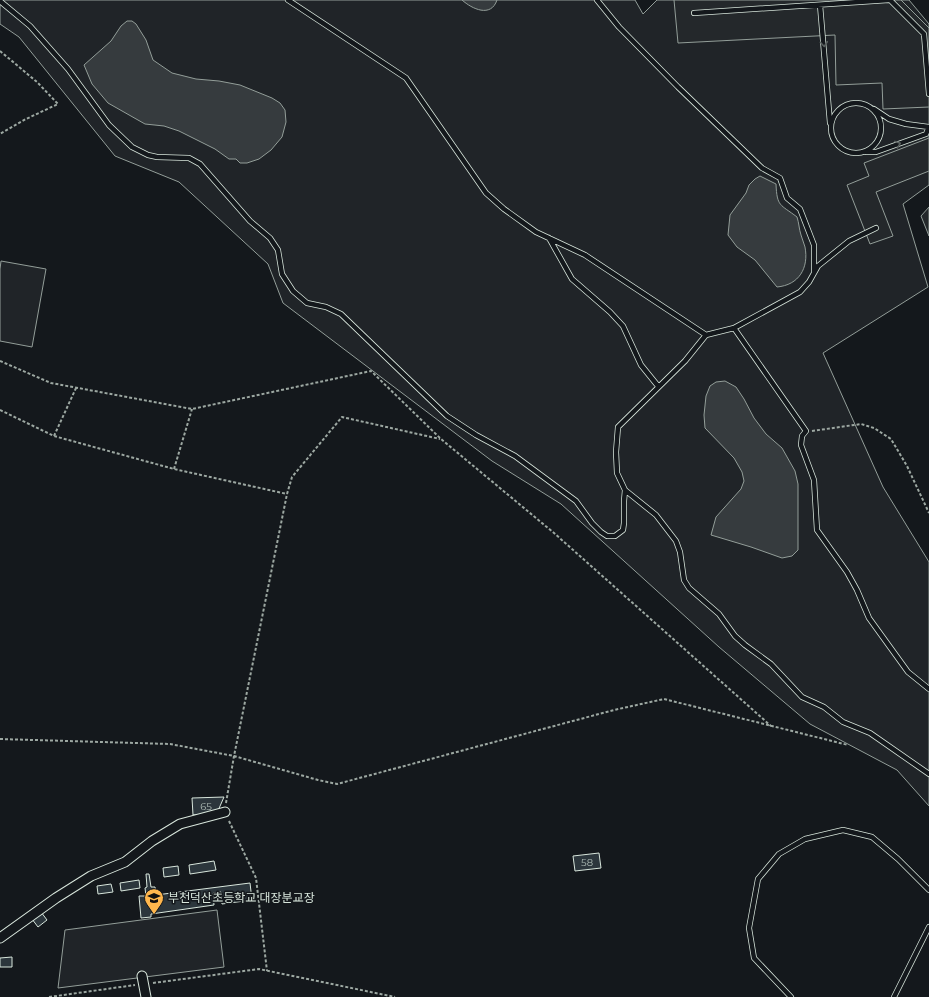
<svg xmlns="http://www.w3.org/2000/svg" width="929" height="997" font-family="Montserrat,'Noto Sans KR',sans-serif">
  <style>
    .green { fill: #202428; stroke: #939e99 }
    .parking { fill: #24282b; stroke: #939e99 }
    .water { fill: #363b3e; stroke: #939e99 }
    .building { fill: #2c363c; stroke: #d8e6dc }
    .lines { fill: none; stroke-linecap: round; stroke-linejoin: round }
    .lane-casing { stroke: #d8e6dc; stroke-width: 6 }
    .street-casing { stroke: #d8e6dc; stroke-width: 11 }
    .path { stroke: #9da8a2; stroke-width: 2; stroke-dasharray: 3 2; stroke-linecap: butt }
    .lane { stroke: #14181c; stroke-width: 4.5 }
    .street { stroke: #14181c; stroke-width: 9 }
    .oneway { stroke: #59605f }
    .labels { text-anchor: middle; stroke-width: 3; stroke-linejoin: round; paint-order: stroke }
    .number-label { font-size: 10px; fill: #adbab4 }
    .poi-label { font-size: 12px; fill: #d8e6dc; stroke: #14181c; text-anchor: start }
  </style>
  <rect width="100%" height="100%" fill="#14181c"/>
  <path class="green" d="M0 0H635L643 14 657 0H909L929 24V185L903 204 928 287 823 353 883 487 929 562V806L897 770 810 724 719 647 561 504 492 461 283 303 268 264 179 182 115 156 19 37 0 24Z
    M1 261 46 269 32 347 0 341V269Z
    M217 910 224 967 58 988 65 930Z"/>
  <path class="parking" d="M674 0H901L929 28V107L883 109 882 83 836 85 835 35 678 43Z
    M929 138V171L876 192 893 236 870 244 847 185 869 176 864 163Z
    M929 207V236L921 216Z"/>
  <path class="water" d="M462 0H497C491 18 472 9 462 0Z
    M127 21H132L136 24 146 40 153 60 172 73 196 79 219 81 240 85 272 98 280 103 285 110 286 122 282 137 271 150 259 159 247 163H240L236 159H229L215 149 179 131 164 126 145 124 108 103 92 84 84 65 111 41 121 26Z
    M760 176 776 184C777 207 780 204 797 217 799 223 799 229 801 235 802 239 804 243 805 247 809 268 799 285 777 287L755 260 737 247 728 235 730 215 746 193 749 185 755 179Z
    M725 381 736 387 744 399 754 418 766 434 782 448 795 471 798 484V550L792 556 782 558 751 547 711 535 716 517 741 489 744 481 742 472 734 458 705 428 704 415 706 396 710 386 716 382Z"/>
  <path class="building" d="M224 797 217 813 193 815 192 798Z
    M599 853 601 868 575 871 573 856Z
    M214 861 216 870 190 874 189 865Z
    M178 866 179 875 164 877 163 868Z
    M146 874H149L151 887H155L156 895 250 883 252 900 222 904 221 892 213 893 214 905 151 914V917L141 918 139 896H146L145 888 147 887Z
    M139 880 140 888 121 891 120 883Z
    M111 884 113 892 98 894 97 886Z
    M41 912 47 920 38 927 32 919Z
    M12 957V967H0V958Z"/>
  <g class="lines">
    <g class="lane-casing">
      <path id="lane" d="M288 0 406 78 486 193 504 209 536 232 585 255 706 335 734 328 800 292 809 282 818 266 849 241 876 228
        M597 0 619 27 678 87 762 168 780 178 787 198 800 209 814 245V272
        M890 0 924 34 929 94
        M0 1 30 26 68 69 109 125 132 147 148 155 157 157 189 158 200 164 250 221 270 238 278 250 282 274 293 291 307 303 326 307 341 314 447 416 476 435 515 456 576 501 592 523 601 532 607 536H615L623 530 624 523V501L625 490
        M820 5 830 123
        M694 13 889 0
        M831 128a25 25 0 1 1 50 0a25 25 0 1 1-50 0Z
        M874 109 889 119 906 124 929 127
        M866 152H876L926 134 929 127
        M549 238 572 279 610 312 623 326 641 365 658 386
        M734 328 806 431 802 436 801 445 814 480 817 530 847 572 857 590 869 618 908 672 929 689
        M706 335 685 361 618 427 616 452 617 473 625 490 656 515 676 541 680 552 684 580 689 588 719 614 735 636 745 645 771 664 802 697 824 707 843 722 870 733 929 774
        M791 997 754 958 749 928 758 879 779 854 805 839 843 830 872 837 898 859 929 890
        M894 997 929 927"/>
    </g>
    <g class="street-casing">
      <path id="street" d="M0 938 56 898 91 876 125 862 152 841 180 824 225 812
        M142 976 146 997"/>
    </g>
    <path class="path" d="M0 51 37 82 58 104 26 119 0 134
      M0 361 51 383 192 409 371 371 441 439 554 533 771 726
      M0 410 54 436 174 469 287 494
      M812 431 861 424 874 428 891 439 907 466 929 513
      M54 436 76 388
      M174 469 192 409
      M0 739 170 744 234 756 318 780 337 784 614 710 664 699 848 745
      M226 803 234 756 287 494 292 477 342 417 440 439
      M229 821 256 878 267 971
      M153 983 259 969 395 997
      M49 997 135 985"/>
    <use href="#lane" class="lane"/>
    <use href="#street" class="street"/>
  </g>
  <defs><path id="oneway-chevron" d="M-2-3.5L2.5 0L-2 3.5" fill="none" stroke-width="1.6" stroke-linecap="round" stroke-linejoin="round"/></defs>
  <g class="oneway">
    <use href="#oneway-chevron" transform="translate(824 44) rotate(85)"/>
    <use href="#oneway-chevron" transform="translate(898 144) rotate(-20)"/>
  </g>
  <defs>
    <g id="school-pin" transform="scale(1)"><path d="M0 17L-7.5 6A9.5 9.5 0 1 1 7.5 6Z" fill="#ffb74d" stroke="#14181c"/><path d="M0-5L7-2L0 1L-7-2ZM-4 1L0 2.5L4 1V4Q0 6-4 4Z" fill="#111"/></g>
  </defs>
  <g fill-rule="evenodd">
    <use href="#school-pin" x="154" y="898"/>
  </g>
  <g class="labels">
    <g class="number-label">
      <text x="206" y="810">65</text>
      <text x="587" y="866">58</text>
    </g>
    <g class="poi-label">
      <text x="168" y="902">부천덕산초등학교 대장분교장</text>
    </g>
  </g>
</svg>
